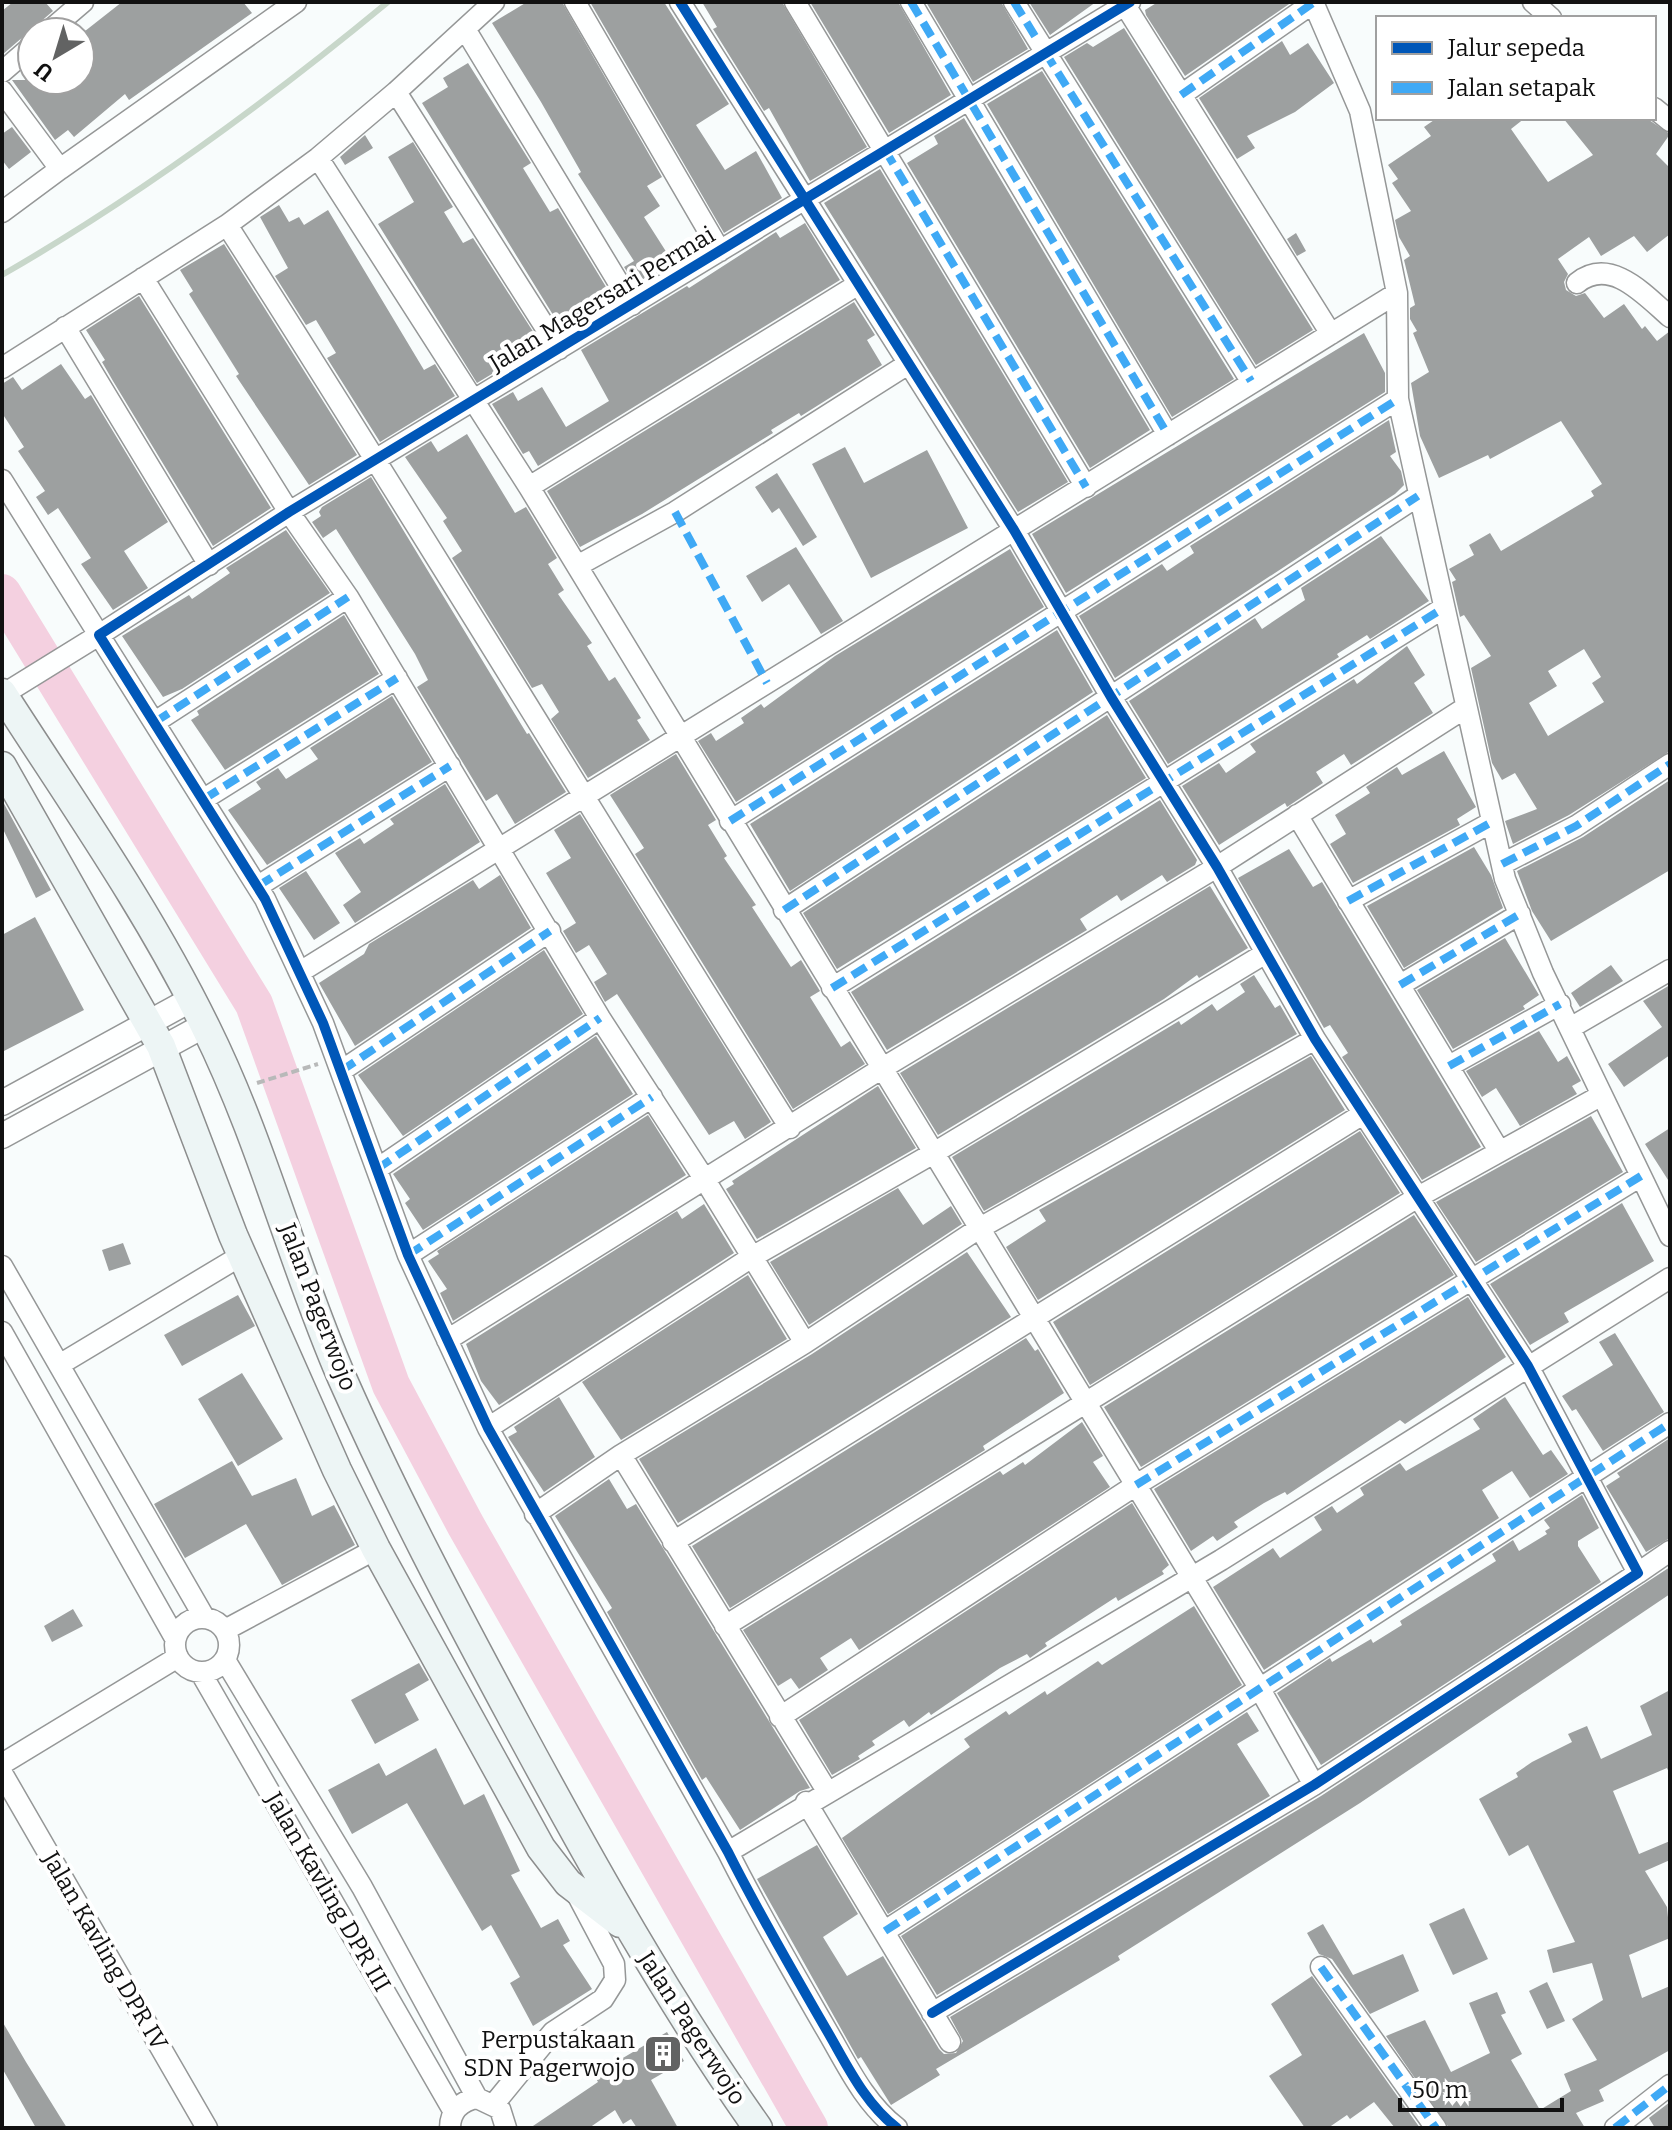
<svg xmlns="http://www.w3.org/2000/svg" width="1672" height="2130" font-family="Bitter,serif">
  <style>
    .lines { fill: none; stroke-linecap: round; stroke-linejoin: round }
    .river { stroke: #f4d0e0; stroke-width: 38 }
    .building { fill: #9da0a0; fill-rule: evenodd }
    .minor-casing { stroke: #959797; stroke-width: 23 }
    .tertiary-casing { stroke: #959797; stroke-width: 27 }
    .secondary-casing { stroke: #8c8d8d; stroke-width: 31 }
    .path { stroke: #b8b9b9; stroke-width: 4; stroke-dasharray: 8 4; stroke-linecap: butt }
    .minor { stroke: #feffff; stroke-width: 20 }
    .tertiary { stroke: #feffff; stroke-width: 24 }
    .secondary { stroke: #edf5f5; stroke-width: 28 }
    .rail { stroke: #c8d7ca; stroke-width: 6 }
    .quiet { stroke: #3fa9f5; stroke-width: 8; stroke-dasharray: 16 8; stroke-linecap: butt }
    .cycleway-casing { stroke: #fff; stroke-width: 15 }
    .cycleway { stroke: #0057b8; stroke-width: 10 }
    .labels { text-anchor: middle; stroke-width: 8; stroke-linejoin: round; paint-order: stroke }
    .street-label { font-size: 24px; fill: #111; stroke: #fff }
    .poi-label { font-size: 24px; fill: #111; stroke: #fff; text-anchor: end }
  </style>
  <rect width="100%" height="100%" fill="#f8fcfc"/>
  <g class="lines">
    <path class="river" d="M2 593 254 1004 391 1385 465 1524 809 2128"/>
  </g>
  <path class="building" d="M13 2H45L53 11 2 55V11Z
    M122 2H243L252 13 129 100 125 94 74 137 68 130 55 140 12 80H80V35Z
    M527 2H562L662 177 647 186 660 206 644 217 674 264 636 286 624 267 634 261 578 174 581 172 541 102 492 23Z
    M590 2H664L729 104 696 125 725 170 756 151 782 198 724 233Z
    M702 2H782L867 147 810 181 769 108 764 111 713 29 717 27Z
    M810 2H898L951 95 889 133Z
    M926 2H1001L1028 49 973 82Z
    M1029 2H1096L1050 35Z
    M1158 2H1292L1185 76 1146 15 1145 10Z
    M1124 28 1313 330 1256 365 1064 57 1087 43 1093 47Z
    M1282 41 1290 55 1308 43 1334 83 1295 112 1247 136 1255 148 1237 159 1199 98Z
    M468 63 531 163 523 168 550 212 558 208 614 300 563 331 422 103 448 87 443 78Z
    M1042 71 1234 379 1172 417 987 104Z
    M964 118 1150 430 1090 468 907 163 938 144 934 136Z
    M1437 118H1525L1511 129 1548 182 1593 155 1563 118H1646L1670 134 1656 154 1670 168V234L1647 252 1634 236 1601 256 1589 237 1558 259 1568 274 1564 282 1566 290 1576 296 1585 293 1604 318 1624 304 1642 329 1645 326 1657 341 1670 331V751L1569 815 1513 844 1505 821 1537 809 1515 773 1502 780 1492 763 1471 668 1491 656 1464 615 1460 617 1452 582 1456 580 1449 569 1474 555 1469 545 1490 533 1501 551 1594 496 1591 491 1602 484 1561 421 1490 459 1488 455 1439 478 1420 436 1411 383 1429 372 1413 333 1417 331 1410 319V308L1415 305 1404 260 1410 256 1399 237 1395 220 1411 211 1392 183 1398 179 1388 165 1431 136 1424 127ZM1584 649 1601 677 1592 683 1604 702 1548 736 1529 703 1557 686 1548 671Z
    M12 127 31 152 9 169 2 160V134Z
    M365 135 373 148 345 165 340 157Z
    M413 142 453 207 444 212 463 243 473 238 541 344 477 383 378 224 414 202 388 157Z
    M880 169 1068 482 1018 512 824 203Z
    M279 205 289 222 299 217 304 225 328 210 424 370 435 364 455 396 380 442 327 358 336 353 316 320 306 325 275 276 288 268 260 217Z
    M805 223 840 280 538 466 529 451 523 454 492 404 513 392 518 401 542 387 566 427 609 401 581 350 687 286 689 288 776 232 780 238Z
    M1296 233 1306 251 1297 256 1287 239Z
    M224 244 357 455 309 485 236 376 239 374 189 294 193 291 180 270Z
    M139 296 271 508 213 546 113 381 102 362 105 360 86 330Z
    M854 302 875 335 867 340 882 365 801 416 799 413 771 430 773 433 642 514 580 547 547 491Z
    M1364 333 1385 373V392L1066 593 1032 534Z
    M61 364 85 399 91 395 168 522 124 551 148 588 113 610 81 564 91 558 58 508 48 515 36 497 45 491 18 451 24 447 2 413V384L13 377 22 390Z
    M1389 420 1396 452 1390 456 1401 471 1404 485 1395 494 1115 678 1079 616 1162 564 1167 571 1194 553 1190 546Z
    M467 434 515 513 526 507 557 558 548 564 564 590 558 594 592 643 587 646 609 681 615 677 641 718 637 720 650 740 588 778 551 719 559 712 542 684 532 688 452 558 462 551 443 521 447 518 405 457 431 441 438 452Z
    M845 447 864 483 927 450 968 528 871 578 812 464Z
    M777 473 817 537 803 546 779 508 772 513 755 487Z
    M371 477 527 734 529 733 566 792 515 824 497 794 486 801 417 687 428 680 415 654 336 529 323 538 312 522 321 516 319 512 322 507Z
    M286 530 330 593 182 689 163 697 122 636 189 595 192 599 230 573 226 568Z
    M1381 536 1429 601 1370 639 1367 635 1337 654 1339 657 1168 764 1129 701 1255 618 1262 629 1305 600 1301 588Z
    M796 547 843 621 821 634 789 584 762 602 746 576Z
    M1010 549 1044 607 736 802 698 741 711 733 716 741 744 723 741 718 761 704 764 708 835 656Z
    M344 615 379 674 225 770 191 720 199 715 197 711Z
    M1057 630 1093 692 790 891 750 824Z
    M1407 646 1425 675 1414 683 1433 713 1351 765 1344 754 1316 772 1323 783 1287 807 1285 803 1219 845 1182 786 1219 763 1226 773 1256 752 1250 744 1354 679 1357 684Z
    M392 696 432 762 267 865 228 810 261 789 256 782 278 768 286 779 318 759 310 748Z
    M1107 715 1146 778 837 969 803 913Z
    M1444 751 1476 807 1457 819 1460 825 1353 883 1330 844 1346 834 1335 815 1370 793 1366 787 1397 767 1402 775Z
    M676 754 716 820 708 825 727 856 724 858 756 905 752 907 791 967 801 960 820 991 810 997 841 1047 850 1041 865 1064 793 1109 635 854 644 848 610 795Z
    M1670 780V870L1551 941 1532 911 1517 871 1583 837Z
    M445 784 480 842 355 923 343 905 361 892 335 853 360 838 364 844 394 824 390 819Z
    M2 800 51 890 36 898 2 827Z
    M1160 800 1197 860 1195 865 1167 882 1162 875 1121 901 1117 895 1080 919 1087 930 887 1050 851 992Z
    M580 814 771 1122 745 1139 734 1121 709 1135 617 994 605 1002 594 982 607 974 589 945 576 953 563 931 576 923 546 873 571 858 554 830Z
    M1474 847 1491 875 1503 908 1404 968 1367 906Z
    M1289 849 1313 887 1322 882 1481 1147 1422 1180 1342 1057 1348 1053 1330 1025 1324 1028 1238 878Z
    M306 871 340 923 314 940 279 888Z
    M500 875 531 928 355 1046 319 983 364 954 369 944 473 880 479 889Z
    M1210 886 1248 948 1199 978 1197 975 1164 999 938 1135 900 1073Z
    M35 917 84 1010 2 1052V935Z
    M1505 938 1539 995 1523 1006 1525 1009 1453 1049 1417 990Z
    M544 950 583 1014 403 1136 358 1075Z
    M1611 965 1623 981 1580 1007 1571 993Z
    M1254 975 1275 1008 1280 1005 1297 1034 984 1211 952 1157 1179 1021 1181 1025 1212 1004 1217 1011 1245 992 1240 984Z
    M1670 985V1055L1624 1087 1608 1064 1662 1027 1643 1001Z
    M1539 1031 1558 1062 1567 1056 1581 1081 1572 1086 1577 1094 1520 1126 1496 1088 1482 1097 1466 1071Z
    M596 1036 633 1094 423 1230 405 1203 410 1199 393 1174Z
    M1311 1056 1345 1110 1038 1300 1006 1247 1046 1221 1039 1210Z
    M878 1086 916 1148 757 1239 726 1189 734 1184 732 1181Z
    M648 1115 686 1175 453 1321 440 1293 447 1289 428 1261 439 1254 437 1251Z
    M1591 1116 1623 1172 1476 1262 1436 1202Z
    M1670 1128V1183L1645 1144Z
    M1360 1131 1400 1193 1090 1385 1053 1322Z
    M898 1188 923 1225 951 1206 962 1224 809 1325 770 1262Z
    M1622 1203 1654 1261 1564 1313 1569 1322 1530 1345 1490 1284Z
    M704 1204 734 1253 499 1405 481 1381 466 1344 677 1211 682 1219Z
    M1414 1215 1454 1275 1141 1467 1104 1407Z
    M123 1243 131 1264 109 1271 102 1250Z
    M967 1252 1011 1317 678 1523 639 1459 812 1354Z
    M748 1275 787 1339 621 1440 582 1382Z
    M238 1295 255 1326 182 1366 164 1335Z
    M1468 1297 1506 1357 1405 1424 1400 1420 1287 1495 1285 1492 1264 1503 1234 1522 1238 1527 1217 1541 1213 1536 1191 1551 1154 1489Z
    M1615 1333 1664 1412 1603 1451 1576 1409 1572 1411 1562 1396 1613 1365 1599 1342Z
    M1026 1338 1035 1351 1038 1349 1064 1393 983 1446 985 1450 730 1608 692 1546Z
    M242 1373 283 1439 238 1466 198 1399Z
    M559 1397 595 1457 544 1492 508 1437 517 1432 514 1427Z
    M1505 1397 1543 1455 1551 1450 1568 1474 1530 1498 1512 1471 1482 1490 1499 1518 1264 1670 1213 1587 1273 1548 1280 1558 1322 1530 1314 1517 1332 1506 1337 1513 1364 1495 1360 1488 1400 1463 1406 1471 1480 1429 1473 1419Z
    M1082 1422 1103 1456 1093 1462 1110 1487 859 1650 851 1638 820 1658 828 1670 799 1689 791 1678 778 1686 743 1630 1000 1471 1003 1475 1023 1462 1025 1465Z
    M1670 1438V1538L1646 1552 1606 1486 1620 1477 1617 1473Z
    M232 1461 252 1496 296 1478 312 1516 334 1505 355 1545 282 1585 246 1524 185 1558 154 1504Z
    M609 1479 627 1509 636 1504 810 1788 800 1791 740 1830 706 1777 702 1780 607 1612 612 1608 555 1516Z
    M1582 1495 1599 1528 1578 1541V1546L1601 1582 1321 1765 1277 1693 1330 1658 1332 1662 1371 1639 1373 1643 1402 1625 1400 1621 1496 1561 1492 1554 1513 1540 1519 1551 1547 1534 1545 1531 1550 1528 1544 1520Z
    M1132 1503 1169 1565 1162 1571 1164 1574 1118 1601 1116 1597 1045 1643 1047 1646 1030 1658 1027 1654 1000 1668 931 1715 929 1712 909 1727 904 1720 872 1741 875 1745 858 1756 860 1759 832 1775 799 1720Z
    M1670 1567V1594L1360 1803 1118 1956 1120 1960 936 2069 940 2075 891 2105 861 2057 858 2059 757 1879 817 1845 858 1914 823 1937 847 1976 883 1956 939 2049 944 2054 956 2053 963 2041 950 2017 1321 1796Z
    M1194 1606 1242 1685 888 1914 842 1838 970 1747 964 1739 1006 1711 1009 1715 1045 1691 1047 1695 1098 1661 1102 1665Z
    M73 1609 83 1626 52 1642 44 1626Z
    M419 1663 429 1680 405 1694 419 1720 375 1744 351 1700Z
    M1670 1690V1775L1667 1768 1613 1791 1639 1854 1670 1841V1860L1645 1871 1667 1907 1670 1938 1629 1955 1642 1998 1670 1986V2050L1599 2090 1604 2101 1576 2113 1585 2128H1449L1386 2036 1425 2020 1451 2072 1490 2053 1469 2003 1497 1992 1506 2013 1501 2015 1522 2054 1511 2060 1540 2110 1571 2091 1564 2074 1597 2060 1572 2019 1603 2000 1592 1963 1553 1973 1547 1950 1575 1942 1528 1845 1509 1856 1479 1799 1518 1777 1516 1773 1532 1762 1572 1742 1568 1734 1587 1726 1601 1759 1652 1735 1640 1706Z
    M1247 1712 1259 1731 1237 1744 1270 1796 937 1995 901 1936Z
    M436 1748 464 1805 484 1794 520 1871 511 1875 541 1928 558 1919 570 1941 563 1945 592 1989 533 2026 510 1983 520 1977 491 1925 482 1931 407 1803 352 1834 328 1790 379 1763 386 1776Z
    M1464 1908 1488 1959 1453 1975 1429 1924Z
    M1323 1924 1353 1975 1403 1954 1419 1991 1370 2014 1332 1959 1319 1954 1307 1933Z
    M1312 1976 1420 2128H1395L1374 2102 1350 2119 1347 2115 1328 2128H1305L1269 2076 1302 2055 1271 2004Z
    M1547 1982 1565 2021 1547 2029 1529 1991Z
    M2 2021 26 2062 67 2128H36L2 2068Z
    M667 2032 684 2061 651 2080 678 2128H637L631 2119 623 2124 615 2110 589 2128H530L598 2082 594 2075Z
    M1670 2102V2128H1655L1649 2118Z"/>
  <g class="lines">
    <g class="minor-casing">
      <path id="minor" d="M575 2 720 251
        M680 2 1014 530 1111 697 1217 867 1315 1039 1528 1366 1638 1573 1314 1785 932 2013
        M795 2 1086 487
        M911 2 1168 435
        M1014 2 1251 381
        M1123 2 1331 334
        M1313 2 1360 111 1397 293 1398 399 1505 879 1543 973 1670 1236
        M1533 2 1551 18
        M465 29 632 305
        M48 32 83 2
        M2 72 32 46
        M2 91 60 169 296 2
        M396 92 494 2
        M1181 95 1313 3
        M1654 108 1670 121
        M318 158 529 487 1261 1691 1314 1785
        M2 212 60 169
        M227 225C418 523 601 827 790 1128
        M143 278 289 512 348 597 600 1018 705 1180 805 1343
        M1577 283C1610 256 1644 294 1670 317
        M65 327 209 565
        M2 368 227 225 318 158 396 92 559 349
        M2 480 99 635 2 695
        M529 487 857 285
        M577 566 675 512 908 364
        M155 722 348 597
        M204 799 397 678
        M1297 815 1498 1149
        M730 821 1398 399
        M1502 864 1576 826 1670 764
        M258 886 450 766
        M1348 901 1492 822
        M784 910 1418 496
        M300 972 1397 293
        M1400 985 1520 914
        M832 988 1442 609
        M1570 1028 1670 970
        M1449 1066 1560 1004
        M341 1071 550 931
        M377 1169 600 1018
        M408 1255 652 1097
        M2 1266 204 1617
        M2 1332 175 1638
        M447 1340 881 1069 1217 867 1465 708
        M59 1365 242 1255
        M488 1428 752 1257 932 1154 1266 953
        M621 1455 827 1791
        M535 1514 621 1455 805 1343 978 1229 1315 1039
        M673 1542 1363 1114
        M1638 1573 1670 1551
        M175 1645a27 27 0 1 1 54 0a27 27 0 1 1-54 0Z
        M725 1626 1418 1197 1602 1095
        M225 1630 376 1549
        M225 1660 362 1887 477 2098
        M201 1673 454 2112
        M780 1717 1136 1485 1641 1176
        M2 1764 178 1657
        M2 1773 207 2128
        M806 1802 950 2042
        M728 1852 1221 1560 1670 1278
        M885 1931 1670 1423
        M1321 1967 1436 2128
        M494 2104 553 2032 603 1999 615 1980 614 1964 578 1896
        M450 2128C450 2111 461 2101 477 2098L500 2109 506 2128
        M897 2128C864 2103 846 2063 826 2029 792 1970 758 1912 728 1852L488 1428 408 1255 323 1023 265 899 99 635 289 512 1130 2
        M1615 2128 1670 2085"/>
    </g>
    <g class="tertiary-casing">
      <path id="tertiary" d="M2 1103 192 999
        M2 1136 205 1025"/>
    </g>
    <g class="secondary-casing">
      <path id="secondary" d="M2 693C72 802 149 911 206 1028 262 1141 292 1263 342 1378 395 1498 456 1613 518 1728 592 1865 668 2001 758 2128
        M2 766 161 1046 233 1235 337 1470 376 1549 541 1848 568 1883 620 1923"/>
    </g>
    <path class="path" d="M257 1083 318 1064"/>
    <use href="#minor" class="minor"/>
    <use href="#tertiary" class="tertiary"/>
    <use href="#secondary" class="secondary"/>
    <path class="rail" d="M2 275C138 197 267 102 388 2"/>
    <path class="quiet" d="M911 2 1168 435
      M1014 2 1038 41
      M1045 52 1251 381
      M1181 95 1313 3
      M885 150 1086 487
      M675 512 767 683
      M155 722 348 597
      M204 799 397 678
      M730 821 1398 399
      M1502 864 1576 826 1670 764
      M258 886 450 766
      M1348 901 1492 822
      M784 910 1418 496
      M1400 985 1520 914
      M832 988 1442 609
      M1449 1066 1560 1004
      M341 1071 550 931
      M377 1169 600 1018
      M408 1255 652 1097
      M1136 1485 1641 1176
      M885 1931 1670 1423
      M1321 1967 1436 2128
      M1615 2128 1670 2085"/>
    <g class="cycleway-casing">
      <path id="cycleway" d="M680 2 1014 530 1111 697 1217 867 1315 1039 1528 1366 1638 1573 1314 1785 932 2013
        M897 2128C864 2103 846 2063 826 2029 792 1970 758 1912 728 1852L488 1428 408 1255 323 1023 265 899 99 635 289 512 1130 2"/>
    </g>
    <use href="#cycleway" class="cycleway"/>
  </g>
  <defs>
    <g id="building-square" transform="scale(2)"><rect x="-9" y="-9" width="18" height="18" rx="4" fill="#626363" stroke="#fff"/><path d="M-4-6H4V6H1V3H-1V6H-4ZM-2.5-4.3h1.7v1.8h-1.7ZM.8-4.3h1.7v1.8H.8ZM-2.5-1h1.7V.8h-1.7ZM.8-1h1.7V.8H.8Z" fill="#fff"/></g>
  </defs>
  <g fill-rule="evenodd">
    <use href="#building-square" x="663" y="2054"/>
  </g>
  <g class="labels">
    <g class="street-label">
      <text transform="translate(602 299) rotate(-31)" y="8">Jalan Magersari Permai</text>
      <text transform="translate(318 1307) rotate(69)" y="8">Jalan Pagerwojo</text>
      <text transform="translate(328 1892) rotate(60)" y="8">Jalan Kavling DPR III</text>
      <text transform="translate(105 1951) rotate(60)" y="8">Jalan Kavling DPR IV</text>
      <text transform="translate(692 2028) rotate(57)" y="8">Jalan Pagerwojo</text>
    </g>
    <g class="poi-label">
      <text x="635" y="2048">Perpustakaan<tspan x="635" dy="28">SDN Pagerwojo</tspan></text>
    </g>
  </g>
  <rect width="1672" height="2130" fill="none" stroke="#111111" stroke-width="8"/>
  <rect x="1376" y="16" width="280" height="104" fill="#ffffff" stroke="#a0a0a0" stroke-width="2"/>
  <rect x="1392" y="42" width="40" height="12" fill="#0057b8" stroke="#a0a0a0" stroke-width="2"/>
  <text x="1448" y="56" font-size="24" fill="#111111">Jalur sepeda</text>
  <rect x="1392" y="82" width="40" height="12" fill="#3fa9f5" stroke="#a0a0a0" stroke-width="2"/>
  <text x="1448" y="96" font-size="24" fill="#111111">Jalan setapak</text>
  <g transform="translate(56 56) rotate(218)"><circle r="38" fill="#ffffff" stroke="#a0a0a0" stroke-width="2"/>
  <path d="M0-6L14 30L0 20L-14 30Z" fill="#626363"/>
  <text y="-12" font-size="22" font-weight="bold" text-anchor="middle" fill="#111111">U</text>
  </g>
  <path d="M1400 2098v12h162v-12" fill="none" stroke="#111111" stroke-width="4"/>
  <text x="1412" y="2098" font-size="24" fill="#111111" stroke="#ffffff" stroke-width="6" paint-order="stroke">50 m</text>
</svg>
